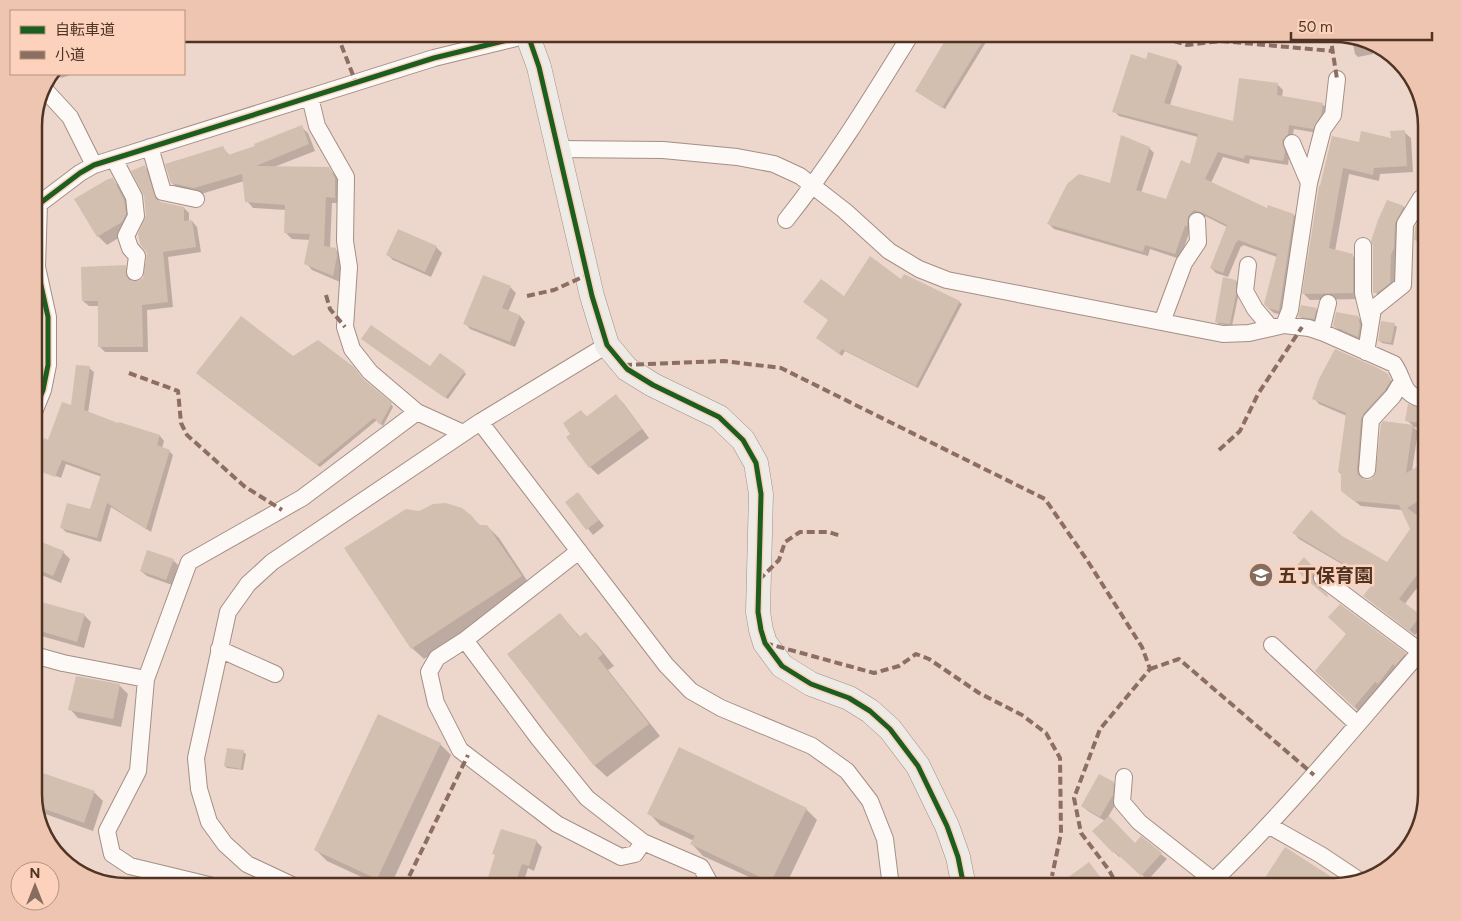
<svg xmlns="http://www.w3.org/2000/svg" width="1461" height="921" font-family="Figtree,'Noto Sans JP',sans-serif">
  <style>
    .shadow { fill: #0003 }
    .building { fill: #d3bfaf }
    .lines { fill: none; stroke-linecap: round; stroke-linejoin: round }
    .street-casing { stroke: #a48f84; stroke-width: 18 }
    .secondary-casing { stroke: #a48f84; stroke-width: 25 }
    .street { stroke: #fcf9f7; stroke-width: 16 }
    .secondary { stroke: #eeeae5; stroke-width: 24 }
    .quiet { stroke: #8d6e63; stroke-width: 4; stroke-dasharray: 8 4; stroke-linecap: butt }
    .cycleway-casing { stroke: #fcd2bc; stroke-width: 8 }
    .cycleway { stroke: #1b5e20; stroke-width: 5 }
    .labels { text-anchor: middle; stroke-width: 5; stroke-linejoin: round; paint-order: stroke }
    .poi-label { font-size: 19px; font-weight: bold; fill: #4f3424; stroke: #fcd2bc; text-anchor: start }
    .rim { fill: none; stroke: #4f3424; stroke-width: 2.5 }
  </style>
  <rect width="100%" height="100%" fill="#edd6cb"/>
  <path class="shadow" d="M951 34H991L945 109 916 91Z
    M1352 39 1371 45 1373 54 1358 57 1355 54Z
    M1147 61 1177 62 1182 67 1170 105 1234 123 1278 85 1283 90 1282 97 1322 104 1328 109 1318 133 1294 129 1292 139 1287 147 1289 157 1288 165 1250 159 1249 164 1223 157 1211 183 1268 210 1294 215 1299 220 1283 315 1274 313 1268 308 1277 257 1243 245 1242 247 1241 246 1228 277 1216 273 1211 268 1227 227 1207 217 1199 215 1190 230 1180 259 1150 249 1148 256 1054 229 1049 224 1111 185 1149 148 1154 153 1141 193 1167 201 1190 166 1198 137 1119 116 1114 111Z
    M57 74H74L61 78Z
    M301 127 308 133 315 151 274 167 328 168 335 175 341 185V203H332L330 248 335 249 342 256 343 263 340 282 312 270 306 263 310 240 292 239 286 233V210L253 208 247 201 244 181 201 194 179 189 172 183 223 148 230 156 257 147Z
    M1404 132 1411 138 1413 172 1380 174 1379 181 1349 174 1335 251 1352 255 1359 262V299L1310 300 1304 294 1320 187 1360 143 1392 140Z
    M144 166 150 172 160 203 184 208 189 213V222L192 221 197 227 201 252 168 257 173 307 147 310 148 352H105L100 347 99 306H89L83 301 125 266 131 271V282L139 283 144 278 148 253Z
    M112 180 121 188 132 210 130 231 107 245 98 236Z
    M1388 201 1404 207 1412 215 1398 292 1383 300 1374 291Z
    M1425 213 1427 214V252L1425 249V246L1421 245 1416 240Z
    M436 247 442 253 431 277 393 260 388 255Z
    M902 281 959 302 962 304 918 388 845 351 842 356 820 340Z
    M1236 281 1238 283V297L1232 326 1219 324 1216 321Z
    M510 287 516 293 508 312 520 316 525 322 515 347 470 329 465 323Z
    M1316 309 1321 314 1319 324 1305 322 1300 316Z
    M1358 317 1363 323 1364 341 1340 331 1334 326Z
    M1394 325 1397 327 1393 345 1382 343 1379 340Z
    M34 331 45 342 46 366 34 367Z
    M365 341 431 368 464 372 466 374 448 399Z
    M292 358 391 404 393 407 383 426 377 420 320 467 200 376Z
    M89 368 94 372 88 413 119 425 120 423 160 436 164 441 162 448 169 451 173 455 151 532 111 507 101 542 66 532 61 527 91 511 102 477 66 464 61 478 42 470V473L38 470 72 407Z
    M1387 375 1396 386 1369 419 1362 476 1364 481 1371 480 1413 426 1407 420 1427 412V429L1413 427 1418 431 1412 471 1427 463V567L1425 571 1427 575 1404 605 1426 622 1415 635 1365 596 1374 583 1299 539 1294 533 1342 537 1387 563 1411 529 1402 510 1361 506 1348 496 1342 475 1339 472 1347 416 1319 404 1314 398Z
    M616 396 624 404 649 438 598 475 590 467 572 434 581 411 587 417Z
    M578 494 604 526 593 535 567 502Z
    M471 517 481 526H487L499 538 532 588 424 659 412 648Z
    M34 540 63 552 70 559 61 583 34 572Z
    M1304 559 1321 576 1317 582 1318 588 1331 600 1301 574Z
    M173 560 178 565 172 585 147 576 141 571Z
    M34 601 84 615 91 622 84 648 34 634Z
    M560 614 580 637 586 633 597 645 614 666 608 670 660 736 607 777 595 766 508 654Z
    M1348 634 1405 654 1412 662 1362 714 1324 679Z
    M119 685 128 694 121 727 78 718 70 709Z
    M440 744 451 755 390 887H383L327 861 316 850Z
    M243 752 246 754 243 770 227 768 225 766Z
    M34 771 95 793 103 801 93 831 37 811 34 801Z
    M1113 783 1119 789 1118 800 1108 817 1135 844 1141 838 1167 859 1148 880 1121 856 1119 857 1094 831 1105 821 1088 811 1082 806Z
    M806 809 817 820 785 887H771L703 856 692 844 694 841 660 825 649 813Z
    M536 841 542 847 534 871 528 868 522 887H486L496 856Z
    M1285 849 1342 885 1335 887H1260Z
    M1142 880 1151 887H1137Z"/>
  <path class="building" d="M949 34H987L942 108 915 91Z
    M1148 52 1178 61 1164 103 1233 121 1239 78 1278 83 1277 95 1323 103 1321 115 1313 129 1289 125 1288 134 1282 141 1285 152 1283 161 1245 155 1244 159 1218 152 1205 179 1267 208 1268 205 1294 214 1279 311 1268 308 1264 304 1277 254 1238 240 1237 242H1236L1223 273 1210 268 1227 225 1201 212 1194 210 1188 216 1187 226H1185L1175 254 1145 245 1143 252 1047 224 1067 184 1079 174 1110 183 1121 135 1150 147 1136 190 1166 199 1181 160 1190 164 1198 134 1112 112 1131 54 1146 59Z
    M302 125 309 144 256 166 329 167 335 178V198L326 197 324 246 336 248 337 256 333 276 304 264 310 234 284 233 285 205 245 202 242 174 194 188 171 183 165 164 223 146 228 155 255 146 254 144Z
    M1405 130 1407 166 1374 168 1373 175 1343 168 1329 248 1353 254V293L1302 294 1319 186H1320L1332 136 1359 142 1361 131 1391 138 1390 131Z
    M145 165 156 199 161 202 184 207V221L192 220 196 247 163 252 168 302 142 305 143 347H98V301H82L81 267 126 265V275L129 280 138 281 143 278 147 253 140 244 138 234 146 215 144 196 131 171Z
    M113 178 124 200 126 214 122 222 97 237 74 199 108 179Z
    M1387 200 1404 206 1395 223 1394 248 1391 255 1390 283 1377 293H1373V246L1371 241 1378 220Z
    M1424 212 1427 213V243L1414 240 1415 227Z
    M398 229 437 246 425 272 386 255Z
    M870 256 901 279 904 274 960 301 916 386 842 349 839 354 816 338 828 320 803 302 821 279 844 296Z
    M483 275 511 286 502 308 520 315 510 342 463 324Z
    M1223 277 1236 280V294L1230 324 1215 322Z
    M1301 305 1317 308 1314 319 1298 317Z
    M1336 312 1358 316 1360 325 1358 337 1333 326Z
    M241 316 293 356 318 340 354 367 363 379 392 403 380 425 374 418 317 465 196 373Z
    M1381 321 1395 323 1391 343 1378 341Z
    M371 325 430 366 440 353 465 371 445 398 361 339Z
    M1335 349 1378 368 1388 374 1391 380 1385 390 1364 413 1361 419 1357 469 1358 475 1362 478 1367 480 1372 479 1375 475 1381 424 1383 421 1413 425 1406 473 1427 461V496L1407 508 1427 522V554L1420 565 1423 567 1399 599 1421 615 1409 631 1363 596 1374 582 1292 533 1311 510 1342 536 1387 562 1410 529 1399 505 1354 501 1341 491V472H1338L1346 413 1312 399 1319 379Z
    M76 365 90 366 84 410 118 423 119 422 160 435 157 445 170 450 146 529 107 503 97 538 60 528 67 503 90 509 101 474 62 460 55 477 34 469 44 438 48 440 62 402 71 405Z
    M616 394 642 429 589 468 566 437 570 434 563 423 581 410 586 417Z
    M1408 404 1427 411V424L1405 421Z
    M578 492 599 520 586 530 565 502Z
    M446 503 462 508 472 516 479 525H487L522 576 411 649 344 548 406 509 419 511 433 504Z
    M34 539 64 551 53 576 34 568Z
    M147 550 174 559 166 580 140 571Z
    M1304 557 1316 570 1312 576 1313 581 1328 595 1327 597 1294 569Z
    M34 600 85 614 77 642 34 629Z
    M1340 604 1406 653 1395 666 1393 664 1378 684 1375 682 1354 707 1315 671 1346 634 1328 617Z
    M560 613 579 637 586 632 603 654 598 658 649 724 594 766 507 654Z
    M76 676 120 684 113 719 68 710Z
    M378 714 441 743 377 879 314 850Z
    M679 747 807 808 771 882 690 844 695 836 647 814Z
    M227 748 244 750 241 769 224 766Z
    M34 770 95 791 84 823 36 806 34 801Z
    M1099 774 1114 782 1113 795 1100 817 1081 806Z
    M1109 816 1135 843 1141 836 1162 853 1141 876 1114 851 1113 853 1092 831Z
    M501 829 537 840 529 866 522 864 514 887H485L495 855 492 854Z
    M1285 847 1344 885 1335 887H1259Z
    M1089 862 1108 887H1073L1066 879Z"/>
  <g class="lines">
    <g class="street-casing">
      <path id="street" d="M47 92 70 117 94 165
        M310 97 317 126 346 177 345 241 349 267 345 327 352 349 370 372 417 412 463 433
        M1292 143 1309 183
        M150 147 163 192 196 199
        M558 149 663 150 737 157 774 164 800 176 845 211 889 251 919 269 947 280 1223 334 1249 333 1284 325 1309 328 1324 333 1394 364C1407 384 1400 394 1427 401
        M114 159 134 197 136 216 126 236 130 248 137 256 135 272
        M786 220C833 161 872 97 911 34
        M1363 246V293L1370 322
        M1248 265 1245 291 1255 309 1271 328
        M1162 322 1184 263 1198 242 1197 221
        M1284 325 1290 310 1309 183 1323 129 1333 115 1337 79
        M1321 332 1328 303
        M607 345 480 422 666 665 691 691 721 708 812 746 847 771 870 801 885 839 891 887
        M1366 352 1373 309 1403 285 1405 224 1421 198
        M34 412 43 390 48 365V317L37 267 39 204 80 173 94 165 434 58 528 35
        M1367 470 1371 420 1393 396 1402 381
        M579 551 465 640 539 739 587 798 643 842 701 867 712 887
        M1322 578 1421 652
        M465 640 437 658 429 672 436 703 460 750 557 824 621 857 635 854 643 842
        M1272 645 1357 724
        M219 649 275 674
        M34 655 63 663 146 679
        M1124 777 1122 802 1139 822 1214 881
        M1268 825 1321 855 1360 881
        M217 887 130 866 112 854 107 831 138 771 146 679 189 562 302 498 417 412
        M296 887 247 864 225 844 209 822 199 789 196 758 228 612 248 584 272 562 480 422
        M1207 887C1286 812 1355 726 1427 644"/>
    </g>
    <g class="secondary-casing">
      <path id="secondary" d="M527 34 539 67 592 296 607 345 627 369 653 385 719 417 743 440 756 463 761 494 758 612 761 630 765 643 782 666 811 684 849 698 870 711 890 729 918 766 947 826 958 857 964 887"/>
    </g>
    <use href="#street" class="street"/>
    <use href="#secondary" class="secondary"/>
    <path class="quiet" d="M337 34 356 83
      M1151 34 1187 45 1221 41 1332 51
      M1330 34 1337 79
      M326 295 330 309 345 327
      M527 296 554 290 587 275
      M624 365 724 361 781 368 1045 499 1087 560 1142 647 1150 669 1100 729 1074 798 1081 833 1109 870 1118 887
      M129 373 178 391 181 423 187 435 244 486 282 510
      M1219 450 1240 431 1258 394 1302 327
      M759 580 779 560 785 542 800 532H829L841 536
      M765 643 874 673 899 666 916 654 929 659 979 693 1022 715 1046 733 1060 758 1061 833 1052 876
      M1150 669 1179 659 1314 775
      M404 887 468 755"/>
    <g class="cycleway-casing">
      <path id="cycleway" d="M34 412 43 390 48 365V317L37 267 39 204 80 173 94 165 434 58 528 35 539 67 592 296 607 345 627 369 653 385 719 417 743 440 756 463 761 494 758 612 761 630 765 643 782 666 811 684 849 698 870 711 890 729 918 766 947 826 958 857 964 887"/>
    </g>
    <use href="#cycleway" class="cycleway"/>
  </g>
  <defs>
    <g id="school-disc" transform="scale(1.25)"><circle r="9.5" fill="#866d5e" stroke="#fcd2bc"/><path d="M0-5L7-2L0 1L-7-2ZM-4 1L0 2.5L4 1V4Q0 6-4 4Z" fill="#fff"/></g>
  </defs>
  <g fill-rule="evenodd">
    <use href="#school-disc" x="1261" y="575"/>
  </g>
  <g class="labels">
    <g class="poi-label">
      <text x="1278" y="582">五丁保育園</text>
    </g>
  </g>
  <path d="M0 0H1461V921H0ZM126 42H1334A84 84 0 0 1 1418 126V794A84 84 0 0 1 1334 878H126A84 84 0 0 1 42 794V126A84 84 0 0 1 126 42Z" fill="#eec5b0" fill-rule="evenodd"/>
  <path class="rim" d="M126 42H1334A84 84 0 0 1 1418 126V794A84 84 0 0 1 1334 878H126A84 84 0 0 1 42 794V126A84 84 0 0 1 126 42Z"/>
  <rect x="10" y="10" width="175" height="65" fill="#fcd2bc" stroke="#b7937f"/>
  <rect x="20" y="26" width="25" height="8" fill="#1b5e20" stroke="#b7937f"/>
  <text x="55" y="35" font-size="15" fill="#4f3424">自転車道</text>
  <rect x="20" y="51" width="25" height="8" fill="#8d6e63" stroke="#b7937f"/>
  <text x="55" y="60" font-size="15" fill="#4f3424">小道</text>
  <g transform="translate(35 886)"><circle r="24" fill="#fcd2bc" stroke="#b7937f"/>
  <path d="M0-4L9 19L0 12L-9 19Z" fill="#866d5e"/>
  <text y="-8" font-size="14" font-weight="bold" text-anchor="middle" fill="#4f3424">N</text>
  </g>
  <path d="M1291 32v8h141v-8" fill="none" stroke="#4f3424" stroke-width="2.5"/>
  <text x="1298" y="32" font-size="15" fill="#4f3424" stroke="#fcd2bc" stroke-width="4" paint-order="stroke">50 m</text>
</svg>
